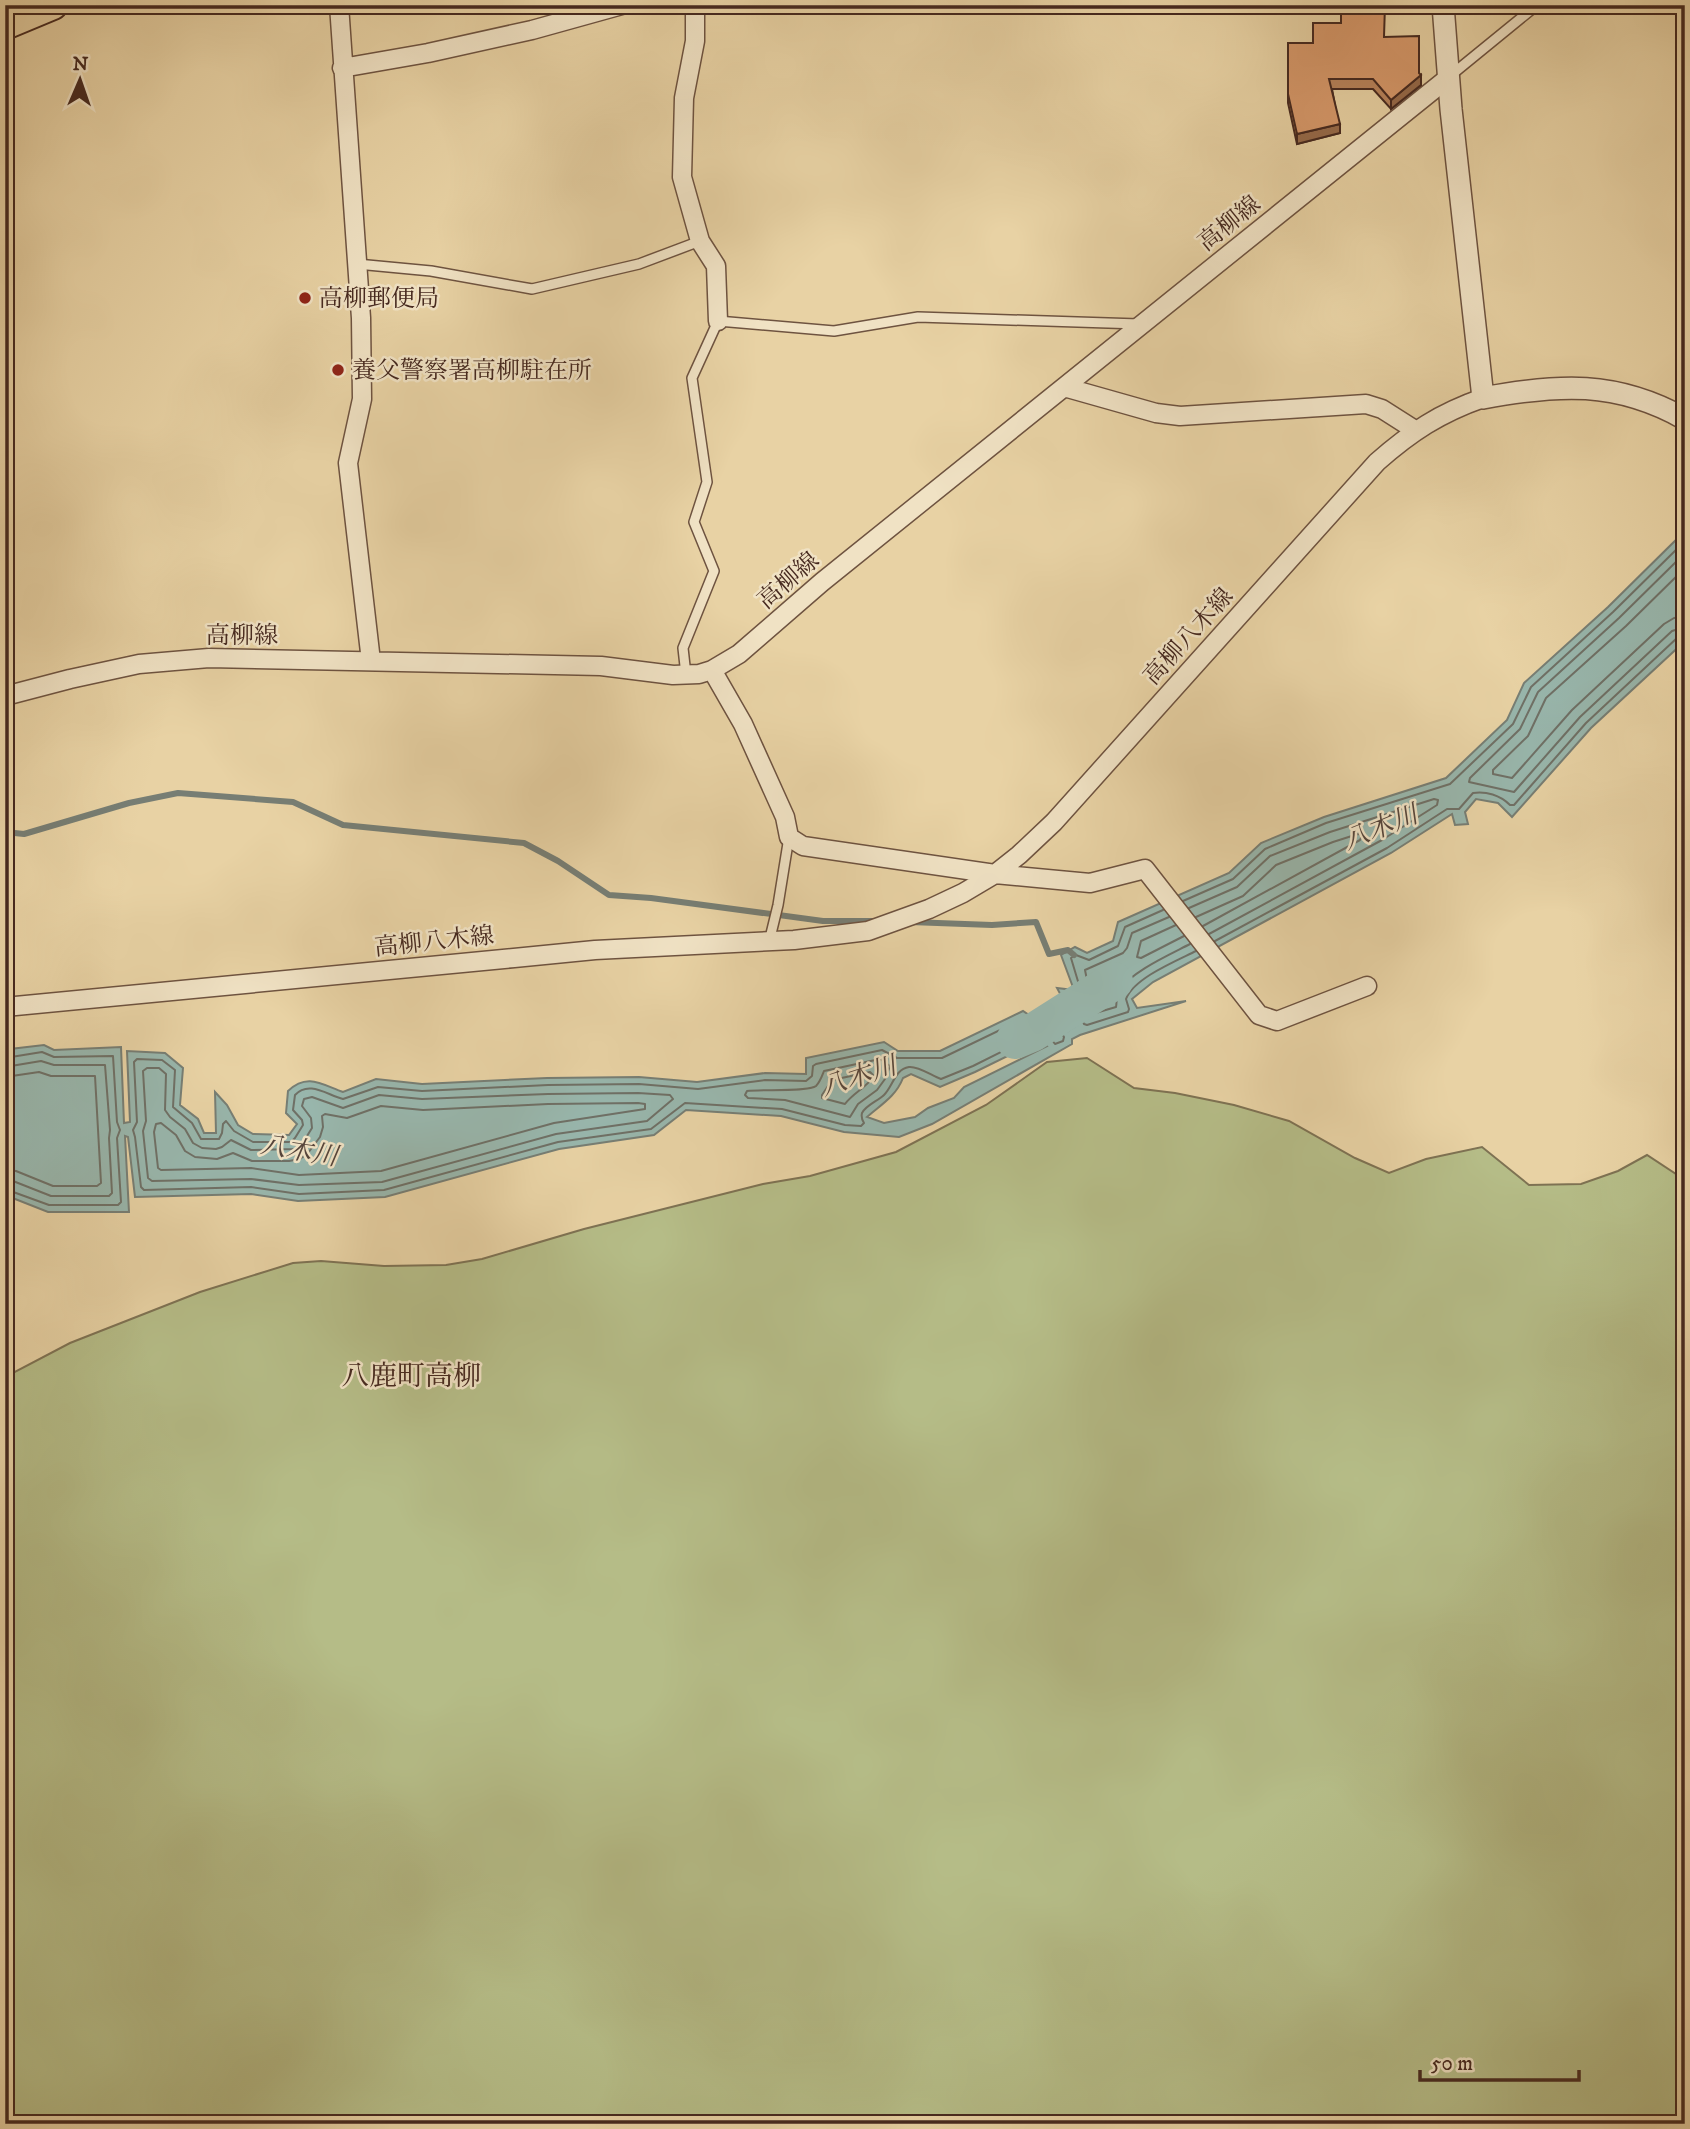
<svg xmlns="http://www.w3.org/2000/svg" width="1690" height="2129" font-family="'IM FELL DW Pica','Noto Serif JP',serif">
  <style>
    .green { fill: #b5bc87; stroke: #7e7253; stroke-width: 2 }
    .water { fill: #98b6ac; stroke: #777e74; stroke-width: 2; fill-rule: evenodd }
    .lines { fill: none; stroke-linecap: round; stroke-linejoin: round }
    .shore { stroke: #6f7066; stroke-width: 2 }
    .stream { stroke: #777e74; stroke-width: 6 }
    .river { stroke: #98b6ac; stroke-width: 38 }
    .service-casing { stroke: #6e5340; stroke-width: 12 }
    .minor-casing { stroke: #6e5340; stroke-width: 21 }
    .tertiary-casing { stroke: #6e5340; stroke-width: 24 }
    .trunk-casing { stroke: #46291f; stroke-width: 32 }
    .service { stroke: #f0e2c4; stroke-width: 9 }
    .minor { stroke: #f0e2c4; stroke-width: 18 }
    .tertiary { stroke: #f0e2c4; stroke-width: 21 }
    .trunk { stroke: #e8d2a4; stroke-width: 28 }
    .wall { fill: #b8835b; stroke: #46291f; stroke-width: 2 }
    .shaded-wall { fill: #966a4a; stroke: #46291f; stroke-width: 2 }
    .building { fill: #d6986a; stroke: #46291f; stroke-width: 2 }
    .poi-dot { fill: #8f2418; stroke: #f0e2c4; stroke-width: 2.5 }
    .labels { text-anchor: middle; stroke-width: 5; stroke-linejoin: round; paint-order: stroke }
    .street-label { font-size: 24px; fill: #46291f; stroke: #f0e2c4 }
    .poi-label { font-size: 24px; fill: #46291f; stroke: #f0e2c4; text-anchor: start }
    .water-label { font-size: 26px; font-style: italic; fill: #56453b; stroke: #f0e2c4 }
    .quarter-label { font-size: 28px; fill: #46291f; stroke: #f0e2c4 }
  </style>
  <rect width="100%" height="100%" fill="#e8d2a4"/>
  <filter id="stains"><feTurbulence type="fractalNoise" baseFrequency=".00286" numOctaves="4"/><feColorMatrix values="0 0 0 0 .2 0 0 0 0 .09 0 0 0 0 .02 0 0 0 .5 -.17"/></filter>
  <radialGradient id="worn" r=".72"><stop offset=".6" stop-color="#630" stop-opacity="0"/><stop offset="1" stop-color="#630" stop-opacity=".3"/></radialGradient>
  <path class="green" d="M1087 1058 1134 1088 1175 1093 1234 1105 1289 1121 1355 1158 1389 1173 1426 1159 1482 1147 1529 1185 1581 1184 1618 1171 1647 1155 1685 1180V1336L1682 1337 1685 1341V2124H5V1377L70 1343 200 1292 293 1263 321 1261 384 1266 446 1265 482 1259 584 1229 763 1184 810 1176 896 1152 986 1105 1047 1062Z"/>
  <path class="water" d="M1685 531V641L1591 728 1512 817 1498 803 1476 799 1465 812 1468 824 1455 825 1452 814 1391 853 1153 982 1132 999 1137 1008 1186 1001 1080 1035 1072 1039V1044L932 1124 899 1137 844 1132 781 1116 686 1110 654 1135 559 1149 385 1197 298 1201 251 1194 135 1197 128 1137 125 1136 129 1212H48L5 1195V1052L10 1049 44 1045 54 1050 121 1047 124 1123 130 1122 127 1051 165 1053 183 1068 180 1105 198 1119 204 1133H216L215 1092 227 1105 238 1125 253 1134 289 1135 297 1124 286 1113 288 1091C307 1073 321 1084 343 1092L376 1079 422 1084 547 1078 639 1077 697 1082 765 1073 806 1074V1058L884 1042 898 1051H940L1023 1011 1029 1015 1044 1007 1051 1015 1059 1014 1068 1031 1077 1025 1057 988 1074 990 1061 955 1075 947 1087 953 1113 941 1118 922 1229 873 1261 843 1324 817 1446 778 1507 720 1524 683 1608 607ZM1042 1039 1047 1046 964 1087 954 1098 928 1108 915 1117 884 1123 867 1117C882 1104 896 1096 903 1078L911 1074 940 1087 975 1072Z"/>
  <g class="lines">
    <path class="shore" d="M1685 553 1619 618 1538 692 1520 729 1470 778 1469 782C1483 785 1500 789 1514 792L1580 717 1672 631 1685 627
      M1685 568 1626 626 1546 698 1528 736 1493 770V774L1512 778 1572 710 1664 624 1674 618 1685 617
      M1183 901 1233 879 1265 849 1326 823 1450 784 1513 724 1531 687 1613 612 1685 541
      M1189 908 1237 887 1270 856 1330 832 1434 799 1438 800 1437 805 1382 840 1209 934
      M1163 910 1125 927 1118 946 1089 960 1076 955 1071 958 1080 988 1079 993 1072 1001 1084 1024 1087 1025 1128 1012 1129 1009 1126 999C1134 978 1176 961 1196 951
      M1169 917 1132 933 1127 948 1123 953 1085 970 1089 990 1083 1003 1088 1013 1092 1014 1116 1007C1117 1002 1116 995 1119 991 1130 972 1171 954 1190 944
      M1196 917 1243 896 1276 865 1333 842 1358 834 1362 835 1360 840 1203 926
      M1176 925 1141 941 1137 957 1141 958 1184 936
      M1215 941 1387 848 1447 809H1459L1473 793C1486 791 1500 795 1510 805H1514L1586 723 1677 638 1685 636
      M1118 968 1122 969V973L1110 985 1106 998 1100 1000 1099 997V977Z
      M1042 1017 1055 1023 1064 1037 1063 1041 1055 1044 1047 1034 1039 1033 973 1066 941 1079C932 1076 919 1066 909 1067 895 1069 893 1086 884 1095 878 1101 866 1105 862 1113 861 1117 862 1120 864 1123L861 1126 845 1125 782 1109 685 1103 651 1129 558 1142 384 1190 299 1194 251 1187 144 1190 141 1187 135 1137 133 1130 137 1122 134 1062 137 1059 162 1060 175 1070 173 1107 192 1123 201 1139H219L222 1133 223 1124 226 1121 234 1131 253 1142H291L295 1138 303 1125 302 1120 293 1110 295 1095C309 1080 327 1095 343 1099L378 1087 422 1091 548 1085 639 1084 698 1089 765 1080 806 1081 812 1076 813 1066 816 1064 882 1050 897 1058H942L1021 1020 1030 1022Z
      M5 1058 42 1052 54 1057 113 1056 117 1122 120 1130 117 1138 121 1202 118 1205H49L5 1189
      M880 1059 890 1066 885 1079 877 1090 858 1104 850 1117 785 1100 748 1098 745 1095 747 1091C761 1089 809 1092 816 1086 820 1082 822 1076 824 1071Z
      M5 1067 41 1061 54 1065H105L110 1130 109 1138 112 1193 109 1196H51L13 1181H5
      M147 1068H159L166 1074 165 1110 170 1117 185 1129 193 1143 202 1148 216 1149 222 1147 231 1140 251 1150 295 1149 302 1144 312 1128 311 1118 302 1106 304 1099 312 1097 343 1108 379 1095 422 1099 548 1094 638 1093 670 1095 673 1099 647 1121 556 1134 382 1182 299 1185 251 1179 152 1181 148 1178 143 1131 146 1121 143 1071Z
      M870 1072 874 1076C867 1087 853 1093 845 1104L822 1098V1095L832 1080Z
      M5 1077 39 1072 51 1076H95L101 1183 97 1186H53L16 1171 5 1170
      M638 1103 645 1104V1109L554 1123 381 1171 299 1175 251 1168 161 1170 158 1168 154 1132 156 1124 161 1123 176 1135 185 1151 195 1157 217 1159 233 1153 252 1161H289L300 1159 308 1153 320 1137 323 1127 322 1116 325 1114 347 1118 381 1106 423 1110 548 1104Z"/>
    <path class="stream" d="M5 832 24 834 129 803 178 793 293 802 343 825 524 843 558 861 609 895 651 898 823 921H875
      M910 922 992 925 1036 922 1049 954 1068 950 1074 955"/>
    <path class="river" d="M1015 1040 1032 1033 1114 981"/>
    <g class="service-casing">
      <path id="service" d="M1450 76 1537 5
        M357 264 431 271 532 289 639 264 700 241
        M686 675 683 648 714 571 694 522 707 482 692 378 718 321 834 331 918 317 1139 324
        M769 942 778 905 789 837"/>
    </g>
    <g class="minor-casing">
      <path id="minor" d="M339 5 361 318 362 399 348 463 371 661
        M695 5V41L684 98 682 177 700 241 716 266 718 321
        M342 68 428 53 532 30 622 5
        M1064 387 1156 413 1180 416 1366 404 1382 409 1415 430
        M712 670 743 724 785 817 789 837 803 846 995 874 1090 883 1145 869 1259 1015 1277 1021 1367 986
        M5 696 70 679 139 664 209 658 601 666 673 675 699 674 712 670 739 654 822 582 1448 78
        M5 1007 514 958 595 950 794 940 868 931 929 909 963 893 995 874 1019 855 1054 822 1377 462C1411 432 1440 413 1483 398"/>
    </g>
    <g class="tertiary-casing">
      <path id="tertiary" d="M1443 5 1451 109 1483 398C1558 384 1616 380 1685 419"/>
    </g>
    <g class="trunk-casing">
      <path id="trunk" d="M5 25 53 5"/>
    </g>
    <use href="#service" class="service"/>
    <use href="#minor" class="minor"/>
    <use href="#tertiary" class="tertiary"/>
    <use href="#trunk" class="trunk"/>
  </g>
  <path class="wall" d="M1341 23 1385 37 1419 73 1421 85 1391 109 1373 89H1332L1340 133 1297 144 1288 103V43H1313Z"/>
  <path class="shaded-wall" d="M1421 75V85L1391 109V100Z
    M1340 124V133L1297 144V134Z"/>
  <path class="building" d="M1341 5H1385L1384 37 1419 36V73L1421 75 1391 100 1373 79H1329L1340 124 1297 134 1288 94V43H1313V23H1341Z"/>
  <g class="poi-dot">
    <circle cx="305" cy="298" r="7"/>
    <circle cx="338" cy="370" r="7"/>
  </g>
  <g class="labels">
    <g class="street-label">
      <text transform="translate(1229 223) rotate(-39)" y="8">高柳線</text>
      <text transform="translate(788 580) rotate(-41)" y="8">高柳線</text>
      <text x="242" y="643">高柳線</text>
      <text transform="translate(1188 636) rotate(-48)" y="8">高柳八木線</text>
      <text transform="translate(434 941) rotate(-6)" y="8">高柳八木線</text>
    </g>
    <g class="poi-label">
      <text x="319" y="306">高柳郵便局</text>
      <text x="352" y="378">養父警察署高柳駐在所</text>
    </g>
    <g class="water-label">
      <text transform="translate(1380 827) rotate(-22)" y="9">八木川</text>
      <text transform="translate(858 1076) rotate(-18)" y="9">八木川</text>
      <text transform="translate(299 1150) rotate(9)" y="9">八木川</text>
    </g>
    <g class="quarter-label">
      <text x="411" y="1385">八鹿町高柳</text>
    </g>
  </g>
  <rect width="1690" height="2129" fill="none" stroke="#e8d2a4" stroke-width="28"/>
  <rect x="7" y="7" width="1676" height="2115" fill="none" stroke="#46291f" stroke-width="3.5"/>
  <rect x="14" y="14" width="1662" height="2101" fill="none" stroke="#46291f" stroke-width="2"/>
  <g transform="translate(80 80) rotate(2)" stroke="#f0e2c4" stroke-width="5" paint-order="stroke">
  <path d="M0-5L12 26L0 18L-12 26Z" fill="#46291f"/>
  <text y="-10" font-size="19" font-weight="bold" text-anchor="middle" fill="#46291f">N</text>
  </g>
  <path d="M1420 2070v10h159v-10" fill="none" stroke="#46291f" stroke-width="3.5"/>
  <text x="1431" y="2070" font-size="21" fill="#46291f" stroke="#f0e2c4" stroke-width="5" paint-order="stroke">50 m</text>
  <rect width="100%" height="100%" filter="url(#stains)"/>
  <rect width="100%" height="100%" fill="url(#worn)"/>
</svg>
